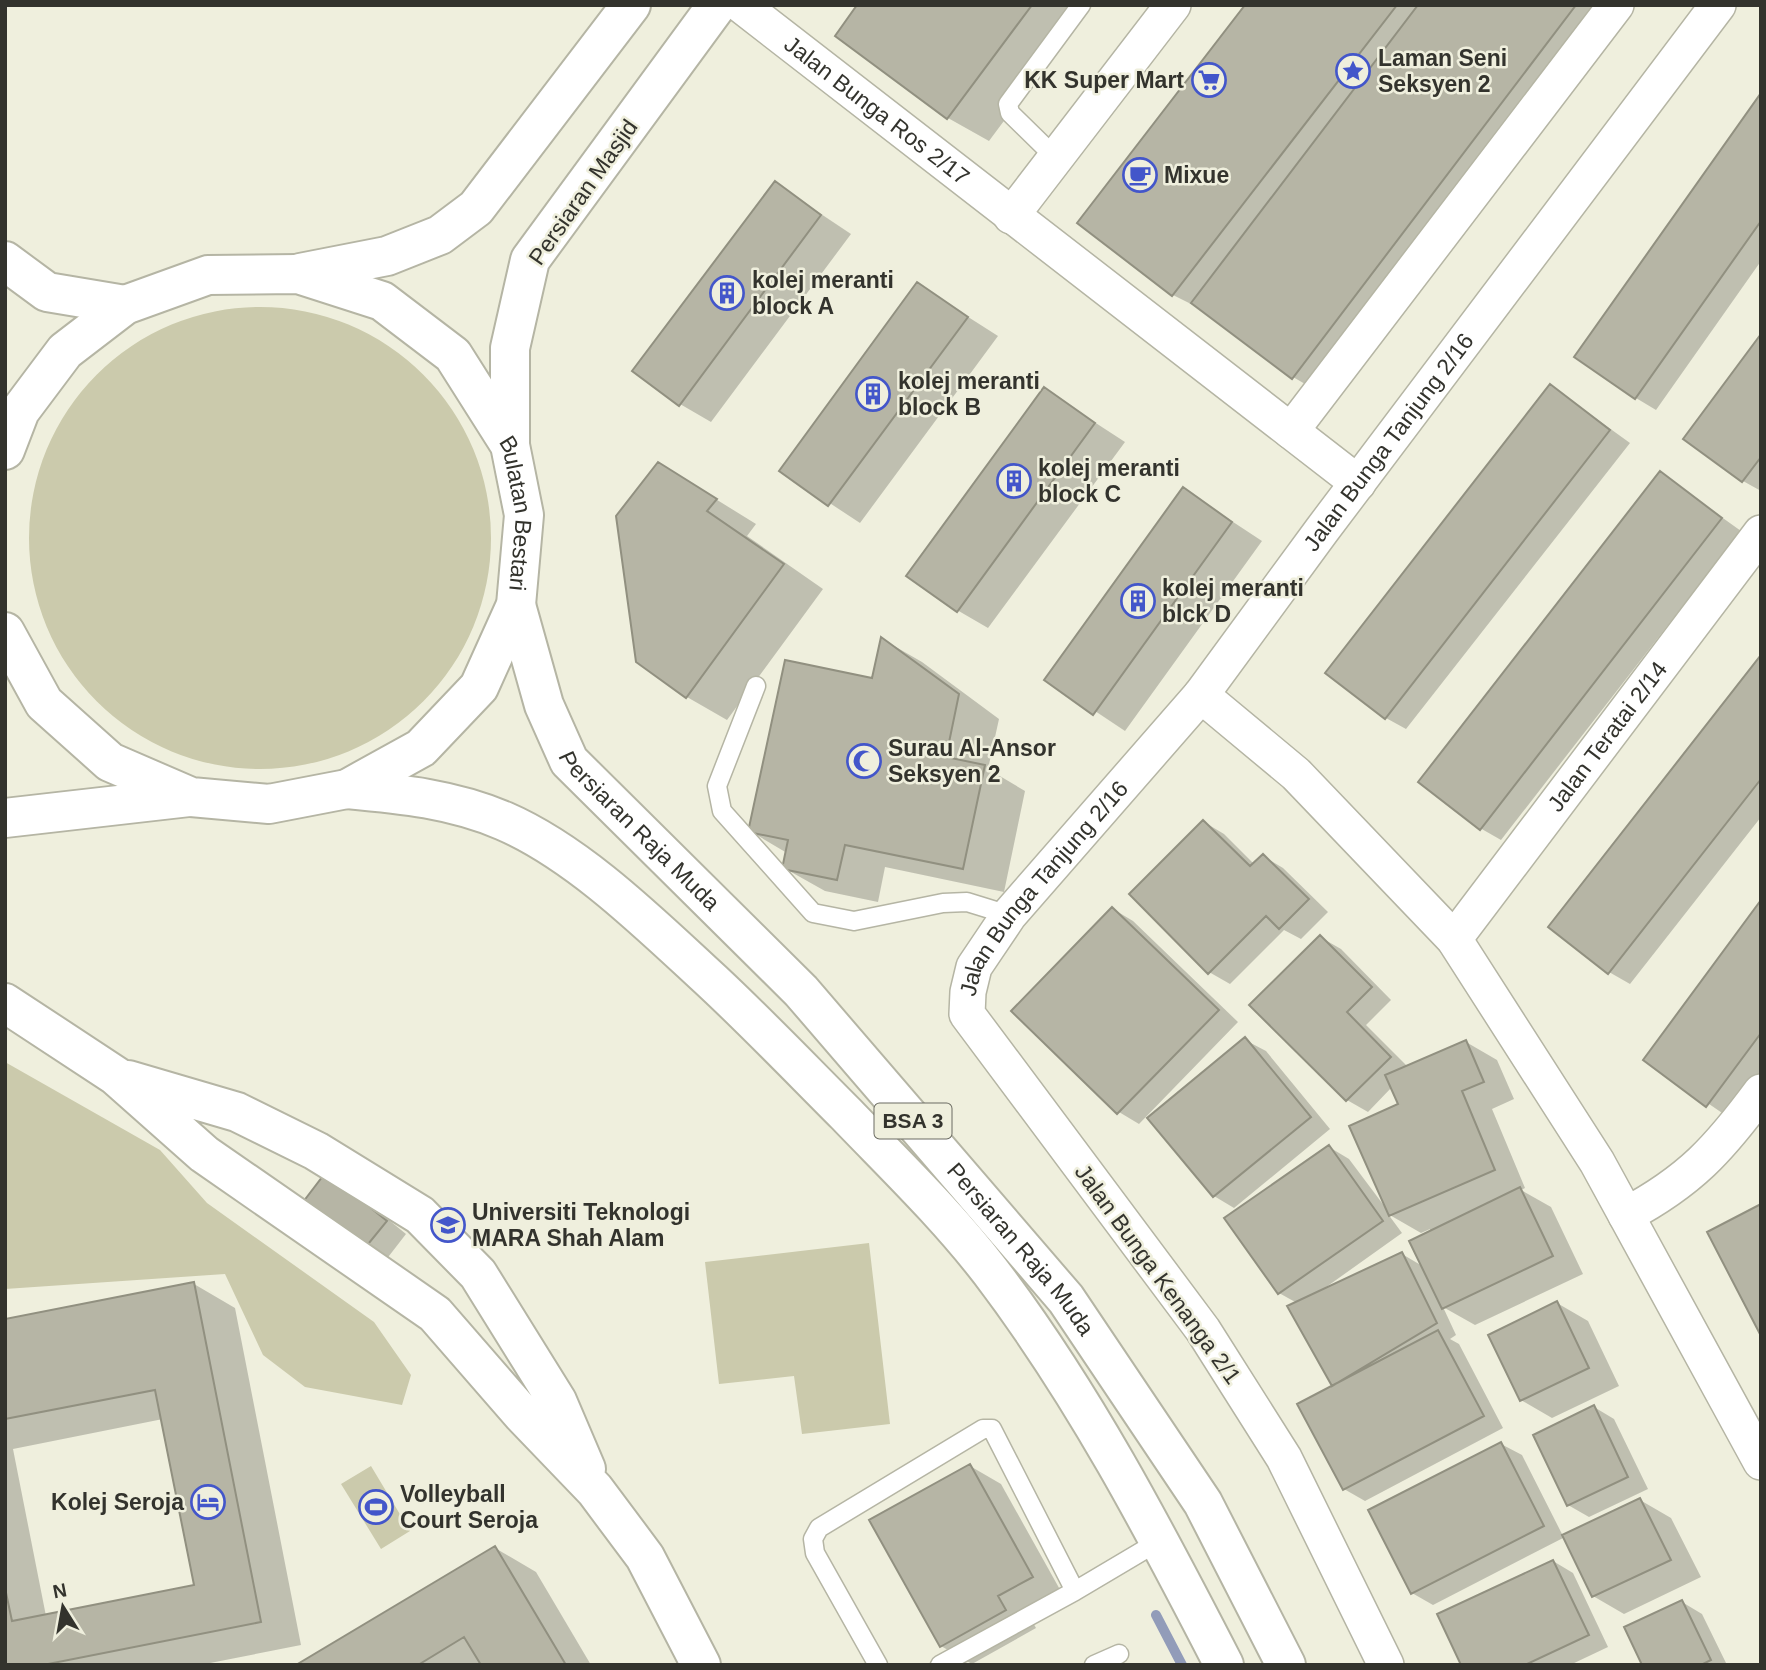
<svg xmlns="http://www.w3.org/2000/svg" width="1766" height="1670" font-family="Helvetica,sans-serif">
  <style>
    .green { fill: #cbcaac }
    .shadow { fill: #0003; fill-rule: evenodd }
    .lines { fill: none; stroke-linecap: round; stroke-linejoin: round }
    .stream { stroke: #929cb9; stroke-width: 10 }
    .building { fill: #b6b5a5; stroke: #919080; stroke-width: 2 }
    .lane-casing { stroke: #b5b5a4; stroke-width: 21 }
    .street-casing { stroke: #b5b5a4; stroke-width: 38 }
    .secondary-casing { stroke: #b5b5a4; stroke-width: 42 }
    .primary-casing { stroke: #b5b5a4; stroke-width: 42 }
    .lane { stroke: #fff; stroke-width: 18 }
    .street { stroke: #fff; stroke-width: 35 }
    .secondary { stroke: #fff; stroke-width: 38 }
    .primary { stroke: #fff; stroke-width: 38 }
    .labels { text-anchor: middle; stroke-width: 5; stroke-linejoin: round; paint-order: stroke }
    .shield { fill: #efefdd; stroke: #6b6b62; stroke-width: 2 }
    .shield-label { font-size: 21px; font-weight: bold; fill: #33332d }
    .poi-label { font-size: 23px; font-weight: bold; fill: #33332d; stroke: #efefdd; text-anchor: start }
    .street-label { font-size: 23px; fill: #33332d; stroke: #efefdd }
  </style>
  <rect width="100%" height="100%" fill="#efefdd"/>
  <path class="green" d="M29 538a231 231 0 1 1 462 0a231 231 0 1 1-462 0Z
    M5 1062 160 1150 207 1203 374 1322 411 1375 402 1405 305 1387 263 1355 225 1274 5 1289Z
    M869 1243 890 1424 802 1434 794 1376 719 1384 705 1262Z
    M371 1466 410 1531 381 1549 341 1484Z"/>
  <path class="shadow" d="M860 5H1090L989 141 948 118 837 36Z
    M1247 5H1621L1324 395 1293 377 1205 311 1173 295 1079 223Z
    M1761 96V261L1656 410 1636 398Z
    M776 184 851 234 711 422 680 404Z
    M918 285 998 336 860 523 781 471Z
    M1761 337V491L1743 481Z
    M1551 386 1630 443 1406 729 1386 718Z
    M1045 390 1125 442 988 628 957 610Z
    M659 464 756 524 747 536 823 589 727 720 687 697Z
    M1660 473 1741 531 1501 840 1480 828Z
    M1183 489 1262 541 1125 731 1047 679Z
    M882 639 922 662 999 719 988 769 1025 791 1004 892 885 867 878 902 825 891 784 868 787 853 750 831 874 680Z
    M1761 658V817L1630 984 1609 972 1551 927Z
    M1204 822 1224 834 1254 864 1263 856 1283 868 1328 912 1301 939 1284 930 1230 984 1209 972Z
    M1761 903V1072L1728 1117 1645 1060Z
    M1113 909 1133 921 1238 1022 1139 1124 1119 1112Z
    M1320 937 1341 949 1391 1000 1366 1025 1408 1067 1466 1042 1497 1060 1514 1099 1492 1109 1525 1188 1521 1190 1551 1207 1583 1274 1475 1325 1443 1307 1456 1335 1450 1339 1459 1344 1503 1428 1365 1501 1344 1489 1334 1387 1297 1303 1279 1293 1227 1219 1329 1147 1349 1159 1388 1211 1400 1105 1392 1087 1368 1112 1347 1100 1252 1005ZM1388 1214 1421 1233 1430 1229 1424 1267 1402 1254 1322 1290 1402 1233Z
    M1245 1040 1266 1051 1330 1129 1234 1208 1214 1196Z
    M347 1186 406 1234 382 1265 361 1253Z
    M194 1284 235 1308 301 1645 200 1665H5V1321ZM163 1419 196 1586 46 1616 13 1449Z
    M1557 1303 1588 1321 1619 1386 1552 1418 1521 1400Z
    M1594 1407 1614 1419 1648 1489 1589 1517 1568 1505Z
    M1501 1444 1522 1455 1563 1536 1640 1500 1671 1518 1701 1577 1624 1614 1593 1596 1565 1537 1433 1605 1412 1593Z
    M970 1466 1001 1484 1063 1595 1028 1614 1036 1628 972 1664 941 1646Z
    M495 1548 536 1572 591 1665H299Z
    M1553 1561 1573 1573 1608 1647 1570 1665H1463Z
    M1682 1602 1702 1614 1727 1665H1644Z"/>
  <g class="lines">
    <path class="stream" d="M1156 1615 1182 1665"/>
  </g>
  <path class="building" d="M857 5H1032L947 119 835 36Z
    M1245 5H1397L1172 296 1077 223Z
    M1418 5H1576L1292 379 1191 303Z
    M1761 93V221L1635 399 1574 357Z
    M775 181 821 215 679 406 632 371Z
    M917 282 968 317 828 506 779 471Z
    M1761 334V457L1742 482 1683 439Z
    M1550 384 1610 430 1385 719 1325 673Z
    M1044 387 1095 423 957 612 906 576Z
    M658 462 717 499 707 511 784 564 686 698 636 662 616 516Z
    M1660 471 1722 518 1480 830 1418 782Z
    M1183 487 1232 522 1093 715 1044 680Z
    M881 637 959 694 946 757 985 765 963 869 845 845 837 880 782 869 788 840 748 832 785 660 872 678Z
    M1761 655V779L1608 974 1548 927Z
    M1203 820 1250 866 1263 854 1309 899 1279 929 1266 916 1208 974 1129 894Z
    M1761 900V1033L1706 1107 1643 1060Z
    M1112 907 1219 1010 1117 1114 1011 1011Z
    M1320 935 1372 987 1347 1012 1391 1057 1346 1101 1249 1005Z
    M1245 1037 1311 1117 1213 1197 1147 1118Z
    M1466 1040 1484 1082 1462 1091 1495 1170 1389 1216 1349 1126 1398 1104 1385 1075Z
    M1329 1145 1383 1221 1278 1294 1224 1218Z
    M326 1172 387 1221 360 1254 300 1206Z
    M1520 1187 1553 1256 1442 1309 1409 1241Z
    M1761 1204V1336L1707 1232Z
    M1402 1252 1437 1323 1332 1386 1287 1306Z
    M194 1282 261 1622 43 1665H5V1588L12 1621 194 1585 155 1390 5 1419V1319Z
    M1557 1301 1589 1368 1520 1401 1488 1335Z
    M1438 1330 1484 1416 1343 1490 1297 1404Z
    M1594 1405 1628 1477 1567 1506 1533 1435Z
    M1501 1442 1544 1526 1411 1594 1368 1510Z
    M970 1464 1033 1577 998 1596 1006 1610 940 1647 869 1520Z
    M1640 1498 1671 1560 1592 1597 1562 1535Z
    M495 1546 566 1665H481L464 1637 418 1665H296Z
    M1553 1560 1589 1635 1525 1665H1461L1437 1614Z
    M1682 1600 1711 1660 1701 1665H1642L1624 1627Z"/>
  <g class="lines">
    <g class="lane-casing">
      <path id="lane" d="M1056 158 1010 113 1008 104 1081 5
        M756 686 717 786 722 811 813 913 854 921 943 903 967 902 1009 915
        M878 1665 815 1553 813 1539 819 1528 983 1429H992L1075 1591
        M940 1665 1075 1591 1161 1540
        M1094 1665 1119 1654"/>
    </g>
    <g class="street-casing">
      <g id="street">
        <path id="s1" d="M741 5 1358 483"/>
        <path d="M1011 216 1173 5"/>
        <path d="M1291 431 1616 5"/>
        <path d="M1201 695 1296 774 1454 939 1597 1162 1761 1462"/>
        <path id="s2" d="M1454 939 1761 533"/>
        <path d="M1626 1215C1690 1181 1719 1149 1761 1092"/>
        <path id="s3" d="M1386 1665 1284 1458 1203 1330 967 1014 968 992 974 967 1009 915 1201 695 1322 530 1718 5"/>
      </g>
    </g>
    <g class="secondary-casing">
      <path id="secondary" d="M5 261 47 292 125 305
        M5 1003 116 1076 204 1154 435 1314 522 1414 595 1490 645 1557 701 1665
        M128 1080 237 1112 316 1151 420 1215 478 1274 557 1401 586 1469"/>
    </g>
    <g class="primary-casing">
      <g id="primary">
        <path d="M300 273 387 256 440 235 476 208 631 5"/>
        <path d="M510 445V348L530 260 717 5"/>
        <path id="s4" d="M5 450 20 411 65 351 125 305 208 275 298 274 382 301 453 355 510 445 524 515 516 605 479 687 421 748 347 789 269 804 191 797 110 762 44 703 5 632"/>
        <path id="s5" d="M516 605 544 705 569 761 801 991 1066 1299 1203 1503 1286 1665"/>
        <path d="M347 789C401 794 453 799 504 821 580 854 652 926 713 982 759 1025 802 1070 846 1114 895 1165 947 1215 990 1271 1083 1393 1154 1529 1224 1665"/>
        <path d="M5 818 189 797"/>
      </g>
    </g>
    <use href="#lane" class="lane"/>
    <use href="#street" class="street"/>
    <use href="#secondary" class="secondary"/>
    <use href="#primary" class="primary"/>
  </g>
  <defs>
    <g id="sight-ring" transform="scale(1.75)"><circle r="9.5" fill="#efefdd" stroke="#4356ca" stroke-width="1.5"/><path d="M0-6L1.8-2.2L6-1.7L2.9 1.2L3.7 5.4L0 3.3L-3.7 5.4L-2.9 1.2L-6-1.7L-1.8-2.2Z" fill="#4356ca"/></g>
    <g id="supermarket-ring" transform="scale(1.75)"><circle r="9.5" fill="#efefdd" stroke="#4356ca" stroke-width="1.5"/><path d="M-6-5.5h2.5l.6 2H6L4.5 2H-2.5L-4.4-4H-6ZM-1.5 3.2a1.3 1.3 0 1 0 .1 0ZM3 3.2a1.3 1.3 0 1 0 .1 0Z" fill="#4356ca"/></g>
    <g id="cafe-ring" transform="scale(1.75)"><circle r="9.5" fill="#efefdd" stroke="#4356ca" stroke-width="1.5"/><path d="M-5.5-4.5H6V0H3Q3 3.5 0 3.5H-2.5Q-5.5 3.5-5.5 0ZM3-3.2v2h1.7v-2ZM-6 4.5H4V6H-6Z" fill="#4356ca"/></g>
    <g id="building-ring" transform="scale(1.75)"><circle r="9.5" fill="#efefdd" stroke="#4356ca" stroke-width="1.5"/><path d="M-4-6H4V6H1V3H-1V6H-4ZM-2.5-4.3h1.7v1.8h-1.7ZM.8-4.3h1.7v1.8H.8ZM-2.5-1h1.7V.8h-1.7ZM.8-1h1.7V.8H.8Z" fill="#4356ca"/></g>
    <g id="mosque-ring" transform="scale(1.75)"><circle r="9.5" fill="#efefdd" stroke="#4356ca" stroke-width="1.5"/><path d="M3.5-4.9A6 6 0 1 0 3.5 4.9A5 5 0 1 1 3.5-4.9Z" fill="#4356ca"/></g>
    <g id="university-ring" transform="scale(1.75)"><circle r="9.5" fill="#efefdd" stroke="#4356ca" stroke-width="1.5"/><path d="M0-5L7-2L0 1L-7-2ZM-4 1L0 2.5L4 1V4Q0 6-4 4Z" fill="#4356ca"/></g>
    <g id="hotel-ring" transform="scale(1.75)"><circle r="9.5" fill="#efefdd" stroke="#4356ca" stroke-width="1.5"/><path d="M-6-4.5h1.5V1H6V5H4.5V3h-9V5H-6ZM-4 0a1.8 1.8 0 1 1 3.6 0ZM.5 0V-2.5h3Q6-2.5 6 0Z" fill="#4356ca"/></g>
    <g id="stadium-ring" transform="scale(1.75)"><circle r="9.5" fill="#efefdd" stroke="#4356ca" stroke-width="1.5"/><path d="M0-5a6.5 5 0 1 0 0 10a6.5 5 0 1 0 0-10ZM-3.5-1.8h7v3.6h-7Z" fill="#4356ca"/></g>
  </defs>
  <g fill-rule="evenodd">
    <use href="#sight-ring" x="1353" y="71"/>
    <use href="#supermarket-ring" x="1209" y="80"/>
    <use href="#cafe-ring" x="1140" y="175"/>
    <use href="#building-ring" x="727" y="293"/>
    <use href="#building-ring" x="873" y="394"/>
    <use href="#building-ring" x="1014" y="481"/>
    <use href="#building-ring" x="1138" y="601"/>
    <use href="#mosque-ring" x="864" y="761"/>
    <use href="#university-ring" x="448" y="1225"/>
    <use href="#hotel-ring" x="208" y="1502"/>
    <use href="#stadium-ring" x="376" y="1507"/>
  </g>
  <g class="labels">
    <rect class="shield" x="874.5" y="1103.5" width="77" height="35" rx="5"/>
    <g class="shield-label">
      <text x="913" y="1128">BSA 3</text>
    </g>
    <g class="poi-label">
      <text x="1378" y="66">Laman Seni<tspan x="1378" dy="26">Seksyen 2</tspan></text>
      <text x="1184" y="88" text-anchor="end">KK Super Mart</text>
      <text x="1164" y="183">Mixue</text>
      <text x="752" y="288">kolej meranti<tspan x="752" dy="26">block A</tspan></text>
      <text x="898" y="389">kolej meranti<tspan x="898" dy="26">block B</tspan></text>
      <text x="1038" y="476">kolej meranti<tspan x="1038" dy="26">block C</tspan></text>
      <text x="1162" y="596">kolej meranti<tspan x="1162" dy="26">blck D</tspan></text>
      <text x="888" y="756">Surau Al-Ansor<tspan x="888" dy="26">Seksyen 2</tspan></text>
      <text x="472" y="1220">Universiti Teknologi<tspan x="472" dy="26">MARA Shah Alam</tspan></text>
      <text x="400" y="1502">Volleyball<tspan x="400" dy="26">Court Seroja</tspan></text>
      <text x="184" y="1510" text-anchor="end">Kolej Seroja</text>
    </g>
    <g class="street-label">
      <text dy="8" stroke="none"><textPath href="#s1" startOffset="172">Jalan Bunga Ros 2/17</textPath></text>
      <text transform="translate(583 192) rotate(-55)" y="8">Persiaran Masjid</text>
      <text dy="8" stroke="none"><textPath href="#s3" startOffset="1494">Jalan Bunga Tanjung 2/16</textPath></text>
      <text dy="8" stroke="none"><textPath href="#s4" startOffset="724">Bulatan Bestari</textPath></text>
      <text dy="8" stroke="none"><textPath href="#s2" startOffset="254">Jalan Teratai 2/14</textPath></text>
      <text dy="8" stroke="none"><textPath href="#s5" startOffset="264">Persiaran Raja Muda</textPath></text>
      <text dy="8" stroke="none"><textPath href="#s3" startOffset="928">Jalan Bunga Tanjung 2/16</textPath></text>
      <text dy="8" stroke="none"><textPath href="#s5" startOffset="831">Persiaran Raja Muda</textPath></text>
      <text transform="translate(1158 1274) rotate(54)" y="8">Jalan Bunga Kenanga 2/1</text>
    </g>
  </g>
  <rect width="1766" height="1670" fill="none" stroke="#33332d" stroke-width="14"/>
  <g transform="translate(63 1607) rotate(349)" stroke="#efefdd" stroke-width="5" paint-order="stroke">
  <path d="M0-5L12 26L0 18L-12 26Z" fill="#33332d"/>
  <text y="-10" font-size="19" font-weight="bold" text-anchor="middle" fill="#33332d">N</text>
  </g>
</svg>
